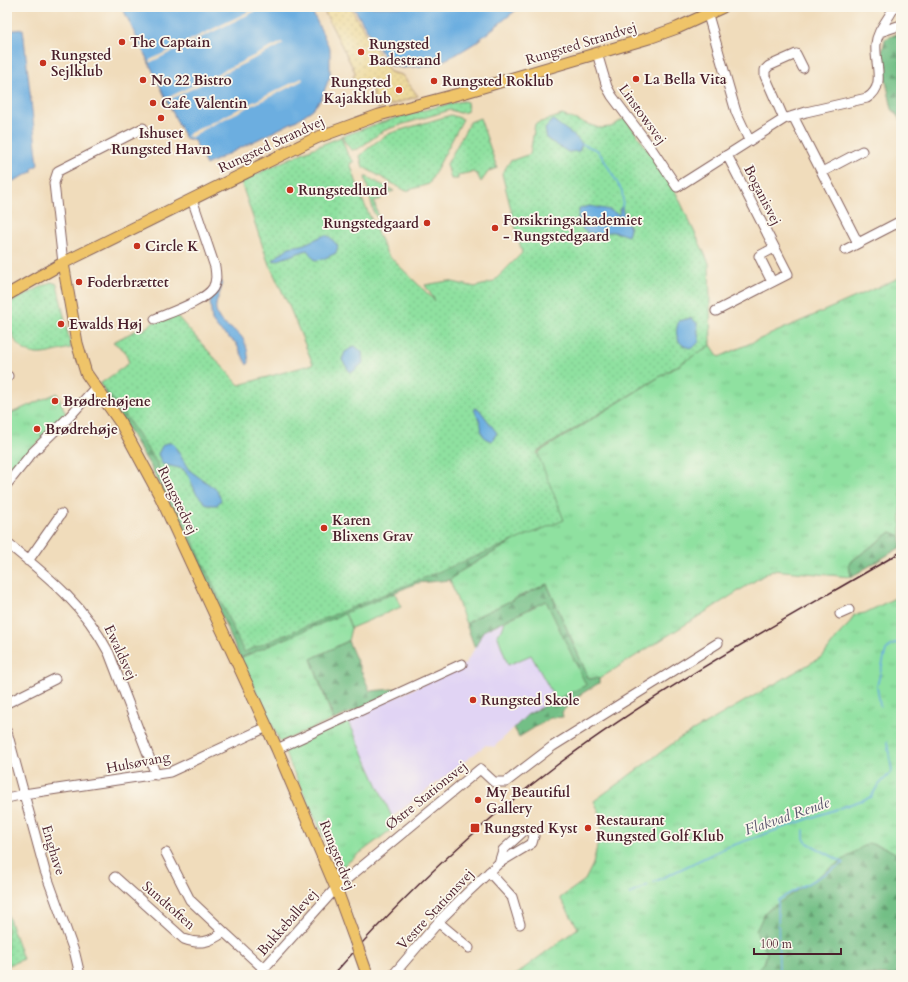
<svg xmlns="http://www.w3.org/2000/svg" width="908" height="982" font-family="Cardo,serif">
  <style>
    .built { fill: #e1d4f4 }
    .grass { fill: url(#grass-tufts); stroke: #6c8066 }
    .forest { fill: url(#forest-firs); stroke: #5e6f58 }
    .sand { fill: url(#sand-dots); stroke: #9c7c64 }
    .park { fill: url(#park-dots); stroke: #6c8066 }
    .pitch { fill: #8fe1a0; stroke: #6c8066 }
    .water { fill: #6caee0; stroke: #5b6686 }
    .pier { fill: #f0dcbb }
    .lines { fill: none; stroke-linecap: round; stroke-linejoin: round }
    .stream { stroke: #6caee0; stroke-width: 1.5 }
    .minor-casing { stroke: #84615d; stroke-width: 11 }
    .major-casing { stroke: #84615d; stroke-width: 13 }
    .minor { stroke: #fff; stroke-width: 9 }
    .major { stroke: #efc469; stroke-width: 11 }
    .rail { stroke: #4a1f2b; stroke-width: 1.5 }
    .major-bridge-casing { stroke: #84615d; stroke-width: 13; stroke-linecap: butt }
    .major-bridge { stroke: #efc469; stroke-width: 11 }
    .poi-dot { fill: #c8321e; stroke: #fbf7ec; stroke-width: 1.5 }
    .labels { text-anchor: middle; stroke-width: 3.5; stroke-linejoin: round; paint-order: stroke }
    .poi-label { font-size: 14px; font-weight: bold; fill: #4a1f2b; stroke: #fbf7ec; text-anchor: start }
    .street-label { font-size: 14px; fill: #4a1f2b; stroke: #fbf7ec }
    .water-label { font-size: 15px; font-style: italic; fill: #56516a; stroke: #fbf7ec }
  </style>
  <defs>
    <pattern id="grass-tufts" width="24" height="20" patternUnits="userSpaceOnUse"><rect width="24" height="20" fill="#8fe1a0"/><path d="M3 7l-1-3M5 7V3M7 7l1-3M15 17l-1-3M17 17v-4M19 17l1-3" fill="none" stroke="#7dc18a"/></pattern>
    <pattern id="forest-firs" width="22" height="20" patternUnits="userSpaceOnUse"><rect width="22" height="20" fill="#73bf86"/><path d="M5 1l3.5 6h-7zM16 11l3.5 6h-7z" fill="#609b6e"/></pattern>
    <pattern id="sand-dots" width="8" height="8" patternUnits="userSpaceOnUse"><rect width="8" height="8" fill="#eeda9e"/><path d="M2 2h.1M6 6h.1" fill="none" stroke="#cebb88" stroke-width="1.8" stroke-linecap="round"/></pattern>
    <pattern id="park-dots" width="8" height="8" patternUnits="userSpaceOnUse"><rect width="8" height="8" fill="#8fe1a0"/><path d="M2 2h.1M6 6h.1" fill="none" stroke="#7dc18a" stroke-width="1.8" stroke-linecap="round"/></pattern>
  </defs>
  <rect width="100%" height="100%" fill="#fbf7ec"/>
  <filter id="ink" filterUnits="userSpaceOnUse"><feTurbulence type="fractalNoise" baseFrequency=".025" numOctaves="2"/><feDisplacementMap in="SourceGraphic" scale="8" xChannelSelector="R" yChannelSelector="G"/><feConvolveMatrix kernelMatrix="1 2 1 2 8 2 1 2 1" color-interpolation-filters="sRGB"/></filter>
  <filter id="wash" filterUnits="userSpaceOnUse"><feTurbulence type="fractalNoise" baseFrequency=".012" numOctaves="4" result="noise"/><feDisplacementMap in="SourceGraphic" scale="16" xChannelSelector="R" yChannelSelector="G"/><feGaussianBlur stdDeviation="0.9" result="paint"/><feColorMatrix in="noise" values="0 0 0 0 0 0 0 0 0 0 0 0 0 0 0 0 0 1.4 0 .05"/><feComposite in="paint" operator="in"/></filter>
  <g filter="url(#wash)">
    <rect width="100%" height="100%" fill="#f0dcbb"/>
    <path class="built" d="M546 601 586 685 527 715 494 747 486 745 392 817 348 720 465 664 475 648 483 631Z"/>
    <path class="grass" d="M901 277V536L891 532 849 563 851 577 772 570 599 679 596 678 589 679 547 584 478 616 466 624 450 580 461 571 522 536 441 559 239 415 539 472V452L711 345 719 357Z
      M57 393 66 414 11 470 7 464V415Z
      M901 595V975H515L578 928 560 898 585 880 593 864 603 820 594 801 679 739 823 656 841 632 849 624 854 615 865 613Z
      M345 613 351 628 348 641 311 659 333 720 280 742 240 658Z
      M348 720 396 826 343 866 337 865 283 749Z"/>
    <path class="forest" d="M901 32V121L892 109 881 58 885 39Z
      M132 366 522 536 461 571 450 580 417 583 240 658 188 541 152 469 100 384Z
      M891 532 901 536V547L851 577 849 563Z
      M547 584 589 679 596 678 599 679V683L578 696 562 712 563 717 550 718 519 737 514 728 527 715 585 684 546 601 483 631 475 648 466 624 478 616Z
      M348 641 370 691 403 688 334 720 311 659Z
      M868 843 884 847 901 856V975H753L764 963 767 953 756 931 765 912Z"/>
    <path class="sand" d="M322 7H350L390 72 402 75 418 96 378 109 371 87 362 90 358 87 353 76 356 74Z"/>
    <path class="park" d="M463 101 467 102 468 109 466 112 460 113 450 110 397 126 383 131 358 149 351 150 343 139 344 135 341 136 347 153 354 162 350 163 362 199 387 254 435 301 425 285 448 281 475 287 493 282 522 253 502 174 510 161 530 154 535 124 562 115 599 128 611 127 625 118 672 184 709 263 711 345 537 452 564 520 244 652 157 463 119 406 100 384 129 363 125 351 113 342 141 328 142 331 152 323 175 314 239 385 313 364 289 306 268 262 241 182C312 146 384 117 463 101Z
      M451 115 463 119 429 184 406 191 363 167 360 156C369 147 379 139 391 133Z
      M480 118 497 168 489 171 481 182 477 174 472 172 458 175V179H451L447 164 470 122Z
      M365 177H367L394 191 380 195 381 199 374 201 380 222 374 213Z
      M51 282 57 284 71 348C60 350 46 355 36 354 12 351 7 324 7 304Z
      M7 913 23 959 7 966Z"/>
    <path class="pitch" d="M395 593 401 607 351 628 345 613Z
      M546 601 586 685 556 700 531 655 508 665 497 634 502 630 505 621Z"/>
    <path class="water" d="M122 7H310L330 49V76L321 99 313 109 297 120 206 165 194 140 185 138Z
      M353 7H520L475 43 457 54 434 65 402 68 389 65Z
      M23 29 38 165 32 169V172L7 184V31Z
      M553 120C564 129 573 133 582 144L579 151 568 152 547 139 545 129Z
      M590 206 610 210 619 215 620 208 622 207 624 216 630 228 628 236C624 235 618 232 613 232 607 231 601 235 595 234 580 233 575 221 580 208Z
      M325 235 330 237 338 246 336 253 323 259 315 260 307 250 275 261 273 260 289 247 302 245Z
      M219 281H221C224 290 214 300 216 311 220 326 230 326 239 334 247 341 248 354 249 363L247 365 236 343 219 330 212 321 210 301Z
      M691 318 697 323 699 342 693 348C678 348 673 334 679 321Z
      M355 346 362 352 363 363 354 371 350 372 342 360 345 352Z
      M474 408 479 409 497 433 492 441 486 439 481 432C483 422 476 418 474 408Z
      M166 443H173L189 470 217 490 221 500 217 505H207L196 493 189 477 183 469 162 464 158 454 162 446Z"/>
    <path class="pier" d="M258 7H264L149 63 150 60 190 40Z
      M282 42 283 44 274 49 167 101 169 97Z
      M302 78 303 80 292 86 208 127 190 138 189 136 185 138 188 134Z"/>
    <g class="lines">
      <path class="stream" d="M582 144 597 150 603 158 622 191 623 200 622 207
        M880 706 877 686 886 650 890 646 901 641
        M654 882 725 848 871 797 877 787 892 771 887 742
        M630 894 648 885
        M779 975 778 900 844 863 806 842 804 838V830"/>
    </g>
  </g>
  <g filter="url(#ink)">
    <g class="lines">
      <g class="minor-casing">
        <path id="minor" d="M708 15 736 112 749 140
          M880 32 901 25
          M597 53 607 87 612 96 651 148 677 187 784 119 806 112 867 98C887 86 874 63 876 44 877 30 889 19 894 7
          M793 116 858 243
          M784 119 765 76V70L769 66 796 54 803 68
          M822 172 862 151
          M845 250 901 221
          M63 263 54 183 58 171 143 128
          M772 282 759 256 774 248
          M716 311 788 274 727 155
          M155 319C169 313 205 301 213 288 217 281 216 274 215 267L192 199
          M7 377 8 376
          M7 484 32 453 70 416 95 388
          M7 543C49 577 84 605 109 653L156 775
          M28 561 61 514
          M840 614 849 610
          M7 703 55 679
          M7 732 45 871 75 954 80 975
          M277 749 462 664
          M7 798 24 794 170 772 267 727
          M166 853 190 900 224 932
          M489 872 512 897 520 924
          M115 877 184 939C200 945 210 942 224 932L264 969
          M438 922 469 948
          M258 975 336 888 480 769 494 782H506L553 746 718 643
          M393 975 441 919 468 892 499 863 532 843 534 836 531 831 525 830 503 850 499 863"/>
      </g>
      <g class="major-casing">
        <path id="major" d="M63 263 77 343 86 373 120 422 161 498 277 749 336 888 355 940
          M7 295 63 263 316 138 379 115 466 92 649 38 677 28 723 7"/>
      </g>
      <use href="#minor" class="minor"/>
      <use href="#major" class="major"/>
      <path class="rail" d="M333 975C401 898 475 827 557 765 665 684 785 620 901 552"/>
      <g class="major-bridge-casing">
        <path id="major-bridge" d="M355 940 366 971"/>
      </g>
      <use href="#major-bridge" class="major-bridge"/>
    </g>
  </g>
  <g class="poi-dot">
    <circle cx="122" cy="42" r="4"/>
    <circle cx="361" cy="52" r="4"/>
    <circle cx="43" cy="63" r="4"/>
    <circle cx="636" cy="79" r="4"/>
    <circle cx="143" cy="80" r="4"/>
    <circle cx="434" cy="81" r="4"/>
    <circle cx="399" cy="90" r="4"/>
    <circle cx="153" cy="103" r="4"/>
    <circle cx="161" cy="118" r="4"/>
    <circle cx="290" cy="190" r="4"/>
    <circle cx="427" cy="223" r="4"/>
    <circle cx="495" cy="228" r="4"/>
    <circle cx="137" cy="246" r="4"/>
    <circle cx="79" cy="282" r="4"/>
    <circle cx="61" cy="324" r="4"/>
    <circle cx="55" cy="401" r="4"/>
    <circle cx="37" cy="429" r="4"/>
    <circle cx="324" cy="528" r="4"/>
    <circle cx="473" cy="700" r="4"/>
    <circle cx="478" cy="800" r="4"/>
    <rect x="470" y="823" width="10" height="10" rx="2"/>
    <circle cx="588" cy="828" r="4"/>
  </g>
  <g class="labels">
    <g class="poi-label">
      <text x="130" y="47">The Captain</text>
      <text x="369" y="49">Rungsted<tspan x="369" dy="16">Badestrand</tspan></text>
      <text x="51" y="60">Rungsted<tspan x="51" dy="16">Sejlklub</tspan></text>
      <text x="644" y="84">La Bella Vita</text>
      <text x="151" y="85">No 22 Bistro</text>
      <text x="442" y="86">Rungsted Roklub</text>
      <text x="391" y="87" text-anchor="end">Rungsted<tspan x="391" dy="16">Kajakklub</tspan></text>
      <text x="161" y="108">Cafe Valentin</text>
      <text x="161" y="138" text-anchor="middle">Ishuset<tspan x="161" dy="16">Rungsted Havn</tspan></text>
      <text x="298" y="195">Rungstedlund</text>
      <text x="503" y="225">Forsikringsakademiet<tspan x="503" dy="16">- Rungstedgaard</tspan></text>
      <text x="419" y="228" text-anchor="end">Rungstedgaard</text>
      <text x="145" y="251">Circle K</text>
      <text x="87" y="287">Foderbrættet</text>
      <text x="69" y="329">Ewalds Høj</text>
      <text x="63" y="406">Brødrehøjene</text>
      <text x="45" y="434">Brødrehøje</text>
      <text x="332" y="525">Karen<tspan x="332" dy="16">Blixens Grav</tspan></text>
      <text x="481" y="705">Rungsted Skole</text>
      <text x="486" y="797">My Beautiful<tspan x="486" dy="16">Gallery</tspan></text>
      <text x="596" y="825">Restaurant<tspan x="596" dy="16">Rungsted Golf Klub</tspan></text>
      <text x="484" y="833">Rungsted Kyst</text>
    </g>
    <g class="street-label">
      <text transform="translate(581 43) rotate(-17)" y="5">Rungsted Strandvej</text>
      <text transform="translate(643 114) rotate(54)" y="5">Linstowsvej</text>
      <text transform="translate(271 144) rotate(-25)" y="5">Rungsted Strandvej</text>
      <text transform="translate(763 195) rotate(63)" y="5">Boganisvej</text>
      <text transform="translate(178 500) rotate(64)" y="5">Rungstedvej</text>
      <text transform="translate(121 652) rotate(65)" y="5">Ewaldsvej</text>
      <text transform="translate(138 762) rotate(-11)" y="5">Hulsøvang</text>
      <text transform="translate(426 795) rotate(-39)" y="5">Østre Stationsvej</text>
      <text transform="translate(54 850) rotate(73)" y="5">Enghave</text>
      <text transform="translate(338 855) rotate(68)" y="5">Rungstedvej</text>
      <text transform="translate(169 905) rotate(41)" y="5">Sundtoften</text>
      <text transform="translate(435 909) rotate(-47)" y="5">Vestre Stationsvej</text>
      <text transform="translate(287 922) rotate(-49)" y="5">Bukkeballevej</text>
    </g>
    <g class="water-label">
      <text transform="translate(787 816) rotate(-19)" y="5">Flakvad Rende</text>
    </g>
  </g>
  <rect width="908" height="982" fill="none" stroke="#fbf7ec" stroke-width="24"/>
  <path d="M754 948v6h87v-6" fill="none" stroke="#4a1f2b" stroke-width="2"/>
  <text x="760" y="948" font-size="12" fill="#4a1f2b" stroke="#fbf7ec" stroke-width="3" paint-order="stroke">100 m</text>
</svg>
